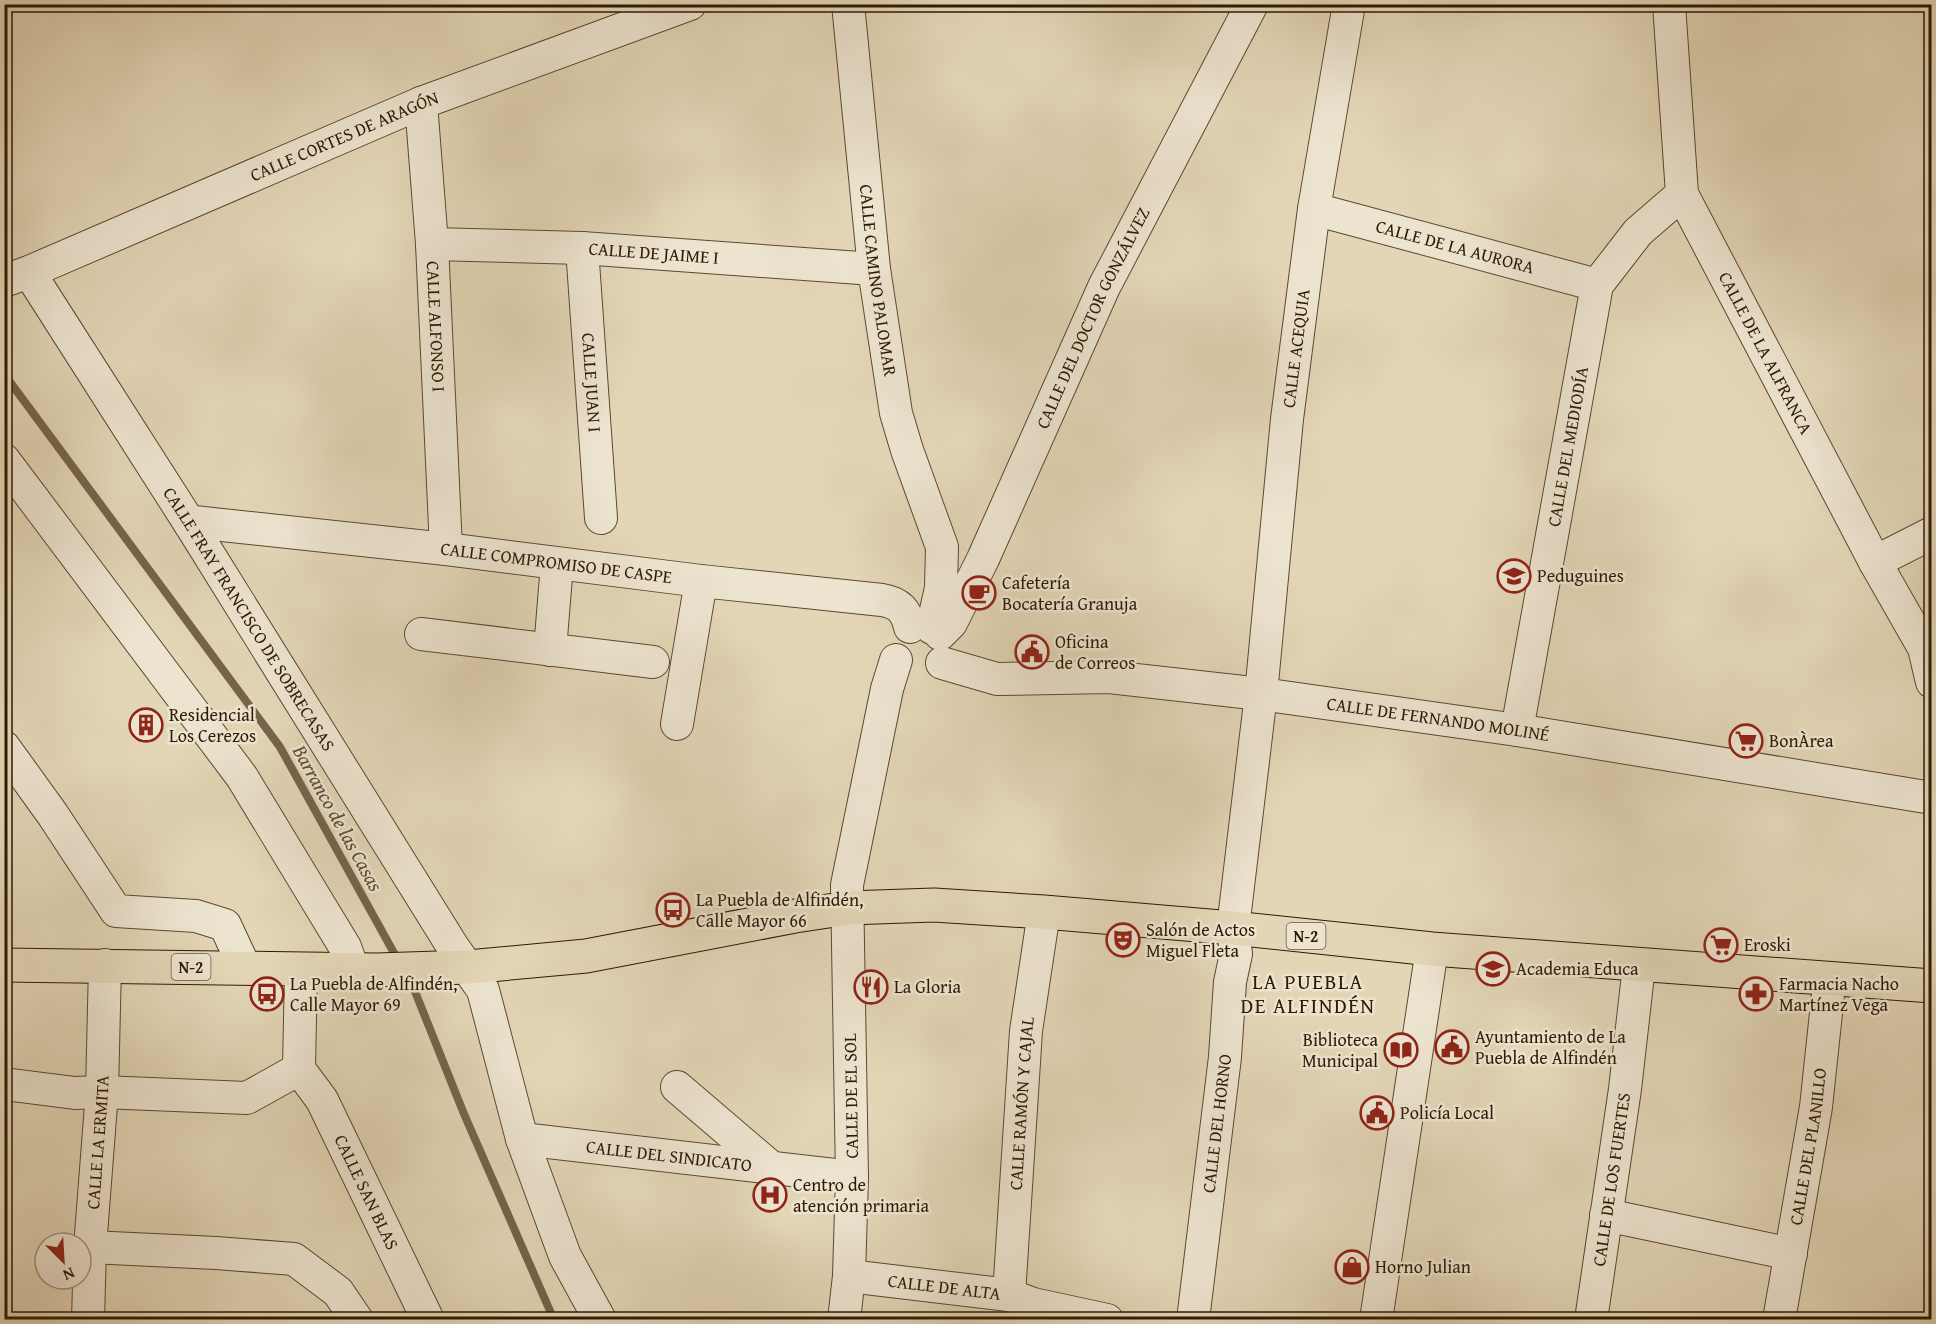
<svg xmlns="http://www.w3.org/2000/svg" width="1936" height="1324" font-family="'Gentium Book Plus',serif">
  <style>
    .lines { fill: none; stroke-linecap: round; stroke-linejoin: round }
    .stream { stroke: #75644a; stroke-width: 8 }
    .street-casing { stroke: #5a4930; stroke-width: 34 }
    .highway-casing { stroke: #2d1a03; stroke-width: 35 }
    .street { stroke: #ede4d0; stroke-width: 32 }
    .highway { stroke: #e3d6b7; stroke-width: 33 }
    .labels { text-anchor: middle; stroke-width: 5; stroke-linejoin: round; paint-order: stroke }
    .shield { fill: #ede4d0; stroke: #675740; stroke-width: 1.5 }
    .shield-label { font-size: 16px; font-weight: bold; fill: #2d1a03 }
    .street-label { font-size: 18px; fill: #2d1a03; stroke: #ede4d0 }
    .poi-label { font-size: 18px; fill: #2d1a03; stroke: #ede4d0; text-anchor: start }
    .water-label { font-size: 20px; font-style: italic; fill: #5d4c33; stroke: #ede4d0 }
    .quarter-label { font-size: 21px; letter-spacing: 1.5px; fill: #2d1a03; stroke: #ede4d0 }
  </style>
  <rect width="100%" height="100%" fill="#e3d6b7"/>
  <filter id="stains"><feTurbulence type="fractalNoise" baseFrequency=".00333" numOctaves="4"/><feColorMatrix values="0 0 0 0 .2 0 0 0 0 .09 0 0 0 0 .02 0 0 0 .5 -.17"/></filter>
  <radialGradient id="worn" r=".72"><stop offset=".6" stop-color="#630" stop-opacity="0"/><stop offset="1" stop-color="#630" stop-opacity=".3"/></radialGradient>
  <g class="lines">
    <path class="stream" d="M10 382 280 747 399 962
      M406 975 416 994 464 1114 554 1320"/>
    <g class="street-casing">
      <g id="street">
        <path id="s1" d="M848 4 874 269 896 413 907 450 942 547 941 588 932 628"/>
        <path id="s2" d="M1669 4 1682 194 1875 562 1924 648 1932 682"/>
        <path id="s3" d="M421 103 432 244 446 549"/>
        <path id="s4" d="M1314 209 1597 285"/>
        <path id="s5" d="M432 244 582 248 874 269"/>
        <path id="s6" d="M582 248 601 518"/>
        <path id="s7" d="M29 272 190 524 453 947 483 990 522 1139 565 1256 600 1320"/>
        <path id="s8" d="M4 281 29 272 421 103 690 4"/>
        <path d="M4 460 242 777 345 947 353 969"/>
        <path id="s9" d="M190 524 194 522 446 549 701 581 882 600C899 603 906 610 910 627"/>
        <path d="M1875 562 1932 533"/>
        <path d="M421 634 653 662"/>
        <path id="s10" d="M940 634 951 623 983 559 1104 287 1252 4"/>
        <path d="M550 650 557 564"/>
        <path id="s11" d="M942 663 997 679 1109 677 1261 694 1517 730 1932 798"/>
        <path d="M677 724 701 581"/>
        <path id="s12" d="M1517 730 1597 285 1638 232 1682 194"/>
        <path d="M4 747 53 815 116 911 196 916 225 925 245 968"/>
        <path id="s13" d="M299 1069 322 1100 428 1320"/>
        <path d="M4 1084 75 1093 102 1092 247 1098 299 1069 301 969"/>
        <path d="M677 1087 773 1169"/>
        <path id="s14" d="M522 1139 852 1177"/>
        <path d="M1606 1215 1791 1254"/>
        <path d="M90 1247 216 1253 294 1259 338 1292 357 1320"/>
        <path id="s15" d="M849 1276 1009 1295 1033 1304 1107 1320"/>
        <path id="s16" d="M1009 1295 1026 1031 1044 912"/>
        <path id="s17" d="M88 1320 90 1247 102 1092 105 965"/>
        <path d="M844 1320 849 1276 852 1177 847 885 887 689 896 660"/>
        <path id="s18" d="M1193 1320 1225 1057 1230 982 1236 954 1233 928 1261 694 1287 419 1314 209 1349 4"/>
        <path d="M1376 1320 1432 949"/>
        <path id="s19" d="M1591 1320 1625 1089 1639 966"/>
        <path id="s20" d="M1779 1320 1816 1107 1829 985 1840 980"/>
      </g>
    </g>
    <g class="highway-casing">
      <path id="highway" d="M4 965 377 970 468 967 586 956 795 916 848 908 934 905 1044 912 1233 928 1432 949 1932 986"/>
    </g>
    <use href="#street" class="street"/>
    <use href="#highway" class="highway"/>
  </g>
  <defs>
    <g id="school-ring" transform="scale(1.725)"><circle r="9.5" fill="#ede4d0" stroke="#8f2418" stroke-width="1.5"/><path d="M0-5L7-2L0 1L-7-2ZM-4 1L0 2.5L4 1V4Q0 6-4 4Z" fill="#8f2418"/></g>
    <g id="cafe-ring" transform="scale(1.725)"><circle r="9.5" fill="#ede4d0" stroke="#8f2418" stroke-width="1.5"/><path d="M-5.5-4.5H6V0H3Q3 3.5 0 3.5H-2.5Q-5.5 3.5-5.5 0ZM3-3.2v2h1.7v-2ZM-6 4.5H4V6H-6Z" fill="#8f2418"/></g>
    <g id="civic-ring" transform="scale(1.725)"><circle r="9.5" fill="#ede4d0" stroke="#8f2418" stroke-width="1.5"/><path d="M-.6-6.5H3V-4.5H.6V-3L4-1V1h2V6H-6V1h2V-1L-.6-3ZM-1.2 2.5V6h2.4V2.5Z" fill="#8f2418"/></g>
    <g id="building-ring" transform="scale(1.725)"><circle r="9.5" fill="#ede4d0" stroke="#8f2418" stroke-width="1.5"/><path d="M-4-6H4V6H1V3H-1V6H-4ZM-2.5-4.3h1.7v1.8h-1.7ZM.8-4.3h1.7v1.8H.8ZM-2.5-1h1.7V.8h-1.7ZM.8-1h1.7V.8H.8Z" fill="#8f2418"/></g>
    <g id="supermarket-ring" transform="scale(1.725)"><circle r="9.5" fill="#ede4d0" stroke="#8f2418" stroke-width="1.5"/><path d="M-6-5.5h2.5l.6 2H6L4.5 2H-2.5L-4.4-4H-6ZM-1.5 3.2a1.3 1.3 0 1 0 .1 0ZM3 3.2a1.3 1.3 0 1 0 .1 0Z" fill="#8f2418"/></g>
    <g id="bus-ring" transform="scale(1.725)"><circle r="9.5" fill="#ede4d0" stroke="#8f2418" stroke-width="1.5"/><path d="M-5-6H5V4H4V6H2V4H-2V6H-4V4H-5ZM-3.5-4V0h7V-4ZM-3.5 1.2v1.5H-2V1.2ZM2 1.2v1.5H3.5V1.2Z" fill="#8f2418"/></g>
    <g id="theatre-ring" transform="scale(1.725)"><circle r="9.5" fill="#ede4d0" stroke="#8f2418" stroke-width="1.5"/><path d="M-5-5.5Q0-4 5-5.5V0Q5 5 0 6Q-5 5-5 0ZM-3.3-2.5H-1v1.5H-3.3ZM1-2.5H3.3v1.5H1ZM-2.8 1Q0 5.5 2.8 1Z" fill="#8f2418"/></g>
    <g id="restaurant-ring" transform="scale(1.725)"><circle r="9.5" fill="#ede4d0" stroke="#8f2418" stroke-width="1.5"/><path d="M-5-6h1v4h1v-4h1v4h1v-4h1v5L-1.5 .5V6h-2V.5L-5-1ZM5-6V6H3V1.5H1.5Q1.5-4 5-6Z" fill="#8f2418"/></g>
    <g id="pharmacy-ring" transform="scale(1.725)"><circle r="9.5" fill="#ede4d0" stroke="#8f2418" stroke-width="1.5"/><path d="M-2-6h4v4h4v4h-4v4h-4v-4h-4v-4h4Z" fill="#8f2418"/></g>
    <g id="library-ring" transform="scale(1.725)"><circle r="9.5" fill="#ede4d0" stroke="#8f2418" stroke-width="1.5"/><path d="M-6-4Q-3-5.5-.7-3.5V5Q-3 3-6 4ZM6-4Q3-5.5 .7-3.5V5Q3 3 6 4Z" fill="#8f2418"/></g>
    <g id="hospital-ring" transform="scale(1.725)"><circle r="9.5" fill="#ede4d0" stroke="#8f2418" stroke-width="1.5"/><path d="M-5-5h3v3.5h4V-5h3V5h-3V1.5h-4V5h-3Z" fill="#8f2418"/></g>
    <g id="shop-ring" transform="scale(1.725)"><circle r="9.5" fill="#ede4d0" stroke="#8f2418" stroke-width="1.5"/><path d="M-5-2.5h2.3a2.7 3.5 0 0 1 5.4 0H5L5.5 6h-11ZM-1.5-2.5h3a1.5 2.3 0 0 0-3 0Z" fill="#8f2418"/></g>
  </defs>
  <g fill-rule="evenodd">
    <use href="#school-ring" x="1514" y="576"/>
    <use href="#cafe-ring" x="979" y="593"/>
    <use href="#civic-ring" x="1032" y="652"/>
    <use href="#building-ring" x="146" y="725"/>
    <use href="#supermarket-ring" x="1746" y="741"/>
    <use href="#bus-ring" x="673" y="910"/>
    <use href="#theatre-ring" x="1123" y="940"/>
    <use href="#supermarket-ring" x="1721" y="945"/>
    <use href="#school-ring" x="1493" y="969"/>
    <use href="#restaurant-ring" x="871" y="987"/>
    <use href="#bus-ring" x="267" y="994"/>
    <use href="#pharmacy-ring" x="1756" y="994"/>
    <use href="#civic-ring" x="1452" y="1047"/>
    <use href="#library-ring" x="1401" y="1050"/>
    <use href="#civic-ring" x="1377" y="1113"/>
    <use href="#hospital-ring" x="770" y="1195"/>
    <use href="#shop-ring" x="1352" y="1267"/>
  </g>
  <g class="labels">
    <g class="shield">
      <rect x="1286.5" y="923" width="39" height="26" rx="4.5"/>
      <rect x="171.5" y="954" width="39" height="26" rx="4.5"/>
    </g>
    <g class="shield-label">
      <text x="1306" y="942">N-2</text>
      <text x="191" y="973">N-2</text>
    </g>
    <g class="street-label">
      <text dy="6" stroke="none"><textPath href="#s8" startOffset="370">CALLE CORTES DE ARAGÓN</textPath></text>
      <text dy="6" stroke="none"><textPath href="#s4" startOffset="146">CALLE DE LA AURORA</textPath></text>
      <text dy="6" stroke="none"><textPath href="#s5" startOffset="222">CALLE DE JAIME I</textPath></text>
      <text dy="6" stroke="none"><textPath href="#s1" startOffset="278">CALLE CAMINO PALOMAR</textPath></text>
      <text dy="6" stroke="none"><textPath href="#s10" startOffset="352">CALLE DEL DOCTOR GONZÁLVEZ</textPath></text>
      <text dy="6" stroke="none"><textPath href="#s3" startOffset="224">CALLE ALFONSO I</textPath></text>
      <text dy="6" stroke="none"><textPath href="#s18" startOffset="978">CALLE ACEQUIA</textPath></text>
      <text dy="6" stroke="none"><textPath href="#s2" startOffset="370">CALLE DE LA ALFRANCA</textPath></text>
      <text dy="6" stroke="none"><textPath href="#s6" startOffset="135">CALLE JUAN I</textPath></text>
      <text dy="6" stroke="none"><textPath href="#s12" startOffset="288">CALLE DEL MEDIODÍA</textPath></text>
      <text dy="6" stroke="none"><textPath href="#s9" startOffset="369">CALLE COMPROMISO DE CASPE</textPath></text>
      <text dy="6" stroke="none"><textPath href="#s7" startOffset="411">CALLE FRAY FRANCISCO DE SOBRECASAS</textPath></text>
      <text dy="6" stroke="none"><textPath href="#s11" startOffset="501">CALLE DE FERNANDO MOLINÉ</textPath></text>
      <text transform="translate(851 1096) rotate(-91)" y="6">CALLE DE EL SOL</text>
      <text dy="6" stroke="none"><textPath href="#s16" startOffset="192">CALLE RAMÓN Y CAJAL</textPath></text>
      <text dy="6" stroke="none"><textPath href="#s18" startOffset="198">CALLE DEL HORNO</textPath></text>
      <text dy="6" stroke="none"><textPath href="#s17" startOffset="178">CALLE LA ERMITA</textPath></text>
      <text dy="6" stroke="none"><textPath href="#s20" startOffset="176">CALLE DEL PLANILLO</textPath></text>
      <text dy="6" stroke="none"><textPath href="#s14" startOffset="148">CALLE DEL SINDICATO</textPath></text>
      <text dy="6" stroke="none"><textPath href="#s19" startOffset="142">CALLE DE LOS FUERTES</textPath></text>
      <text dy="6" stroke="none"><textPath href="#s13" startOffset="141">CALLE SAN BLAS</textPath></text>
      <text dy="6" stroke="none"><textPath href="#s15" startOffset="96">CALLE DE ALTA</textPath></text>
    </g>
    <g class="poi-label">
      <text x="1537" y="582">Peduguines</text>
      <text x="1002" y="589">Cafetería<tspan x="1002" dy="21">Bocatería Granuja</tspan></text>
      <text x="1055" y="648">Oficina<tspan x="1055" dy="21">de Correos</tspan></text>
      <text x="169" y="721">Residencial<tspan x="169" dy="21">Los Cerezos</tspan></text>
      <text x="1769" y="747">BonÀrea</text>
      <text x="696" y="906">La Puebla de Alfindén,<tspan x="696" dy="21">Calle Mayor 66</tspan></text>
      <text x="1146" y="936">Salón de Actos<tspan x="1146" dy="21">Miguel Fleta</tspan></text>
      <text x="1744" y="951">Eroski</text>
      <text x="1516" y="975">Academia Educa</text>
      <text x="290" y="990">La Puebla de Alfindén,<tspan x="290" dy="21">Calle Mayor 69</tspan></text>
      <text x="1779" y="990">Farmacia Nacho<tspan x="1779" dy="21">Martínez Vega</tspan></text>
      <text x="894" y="993">La Gloria</text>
      <text x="1475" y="1043">Ayuntamiento de La<tspan x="1475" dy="21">Puebla de Alfindén</tspan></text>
      <text x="1378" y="1046" text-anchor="end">Biblioteca<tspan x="1378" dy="21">Municipal</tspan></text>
      <text x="1400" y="1119">Policía Local</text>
      <text x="793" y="1191">Centro de<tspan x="793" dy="21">atención primaria</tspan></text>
      <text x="1375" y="1273">Horno Julian</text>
    </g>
    <g class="water-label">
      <text transform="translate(338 818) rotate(61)" y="7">Barranco de las Casas</text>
    </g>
    <g class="quarter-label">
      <text x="1308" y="989">LA PUEBLA<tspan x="1308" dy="24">DE ALFINDÉN</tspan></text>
    </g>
  </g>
  <rect width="1936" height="1324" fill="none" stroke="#e3d6b7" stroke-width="24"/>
  <rect x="6" y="6" width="1924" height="1312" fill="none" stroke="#2d1a03" stroke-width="3"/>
  <rect x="12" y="12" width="1912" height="1300" fill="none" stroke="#2d1a03" stroke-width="1.5"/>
  <g transform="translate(63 1261) rotate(156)"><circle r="28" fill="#ede4d0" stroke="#a0937e" stroke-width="1.5"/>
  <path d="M0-4.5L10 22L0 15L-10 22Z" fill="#8f2418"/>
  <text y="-9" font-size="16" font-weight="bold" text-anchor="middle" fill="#2d1a03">N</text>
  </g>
  <rect width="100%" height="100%" filter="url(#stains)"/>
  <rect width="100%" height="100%" fill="url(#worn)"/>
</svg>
